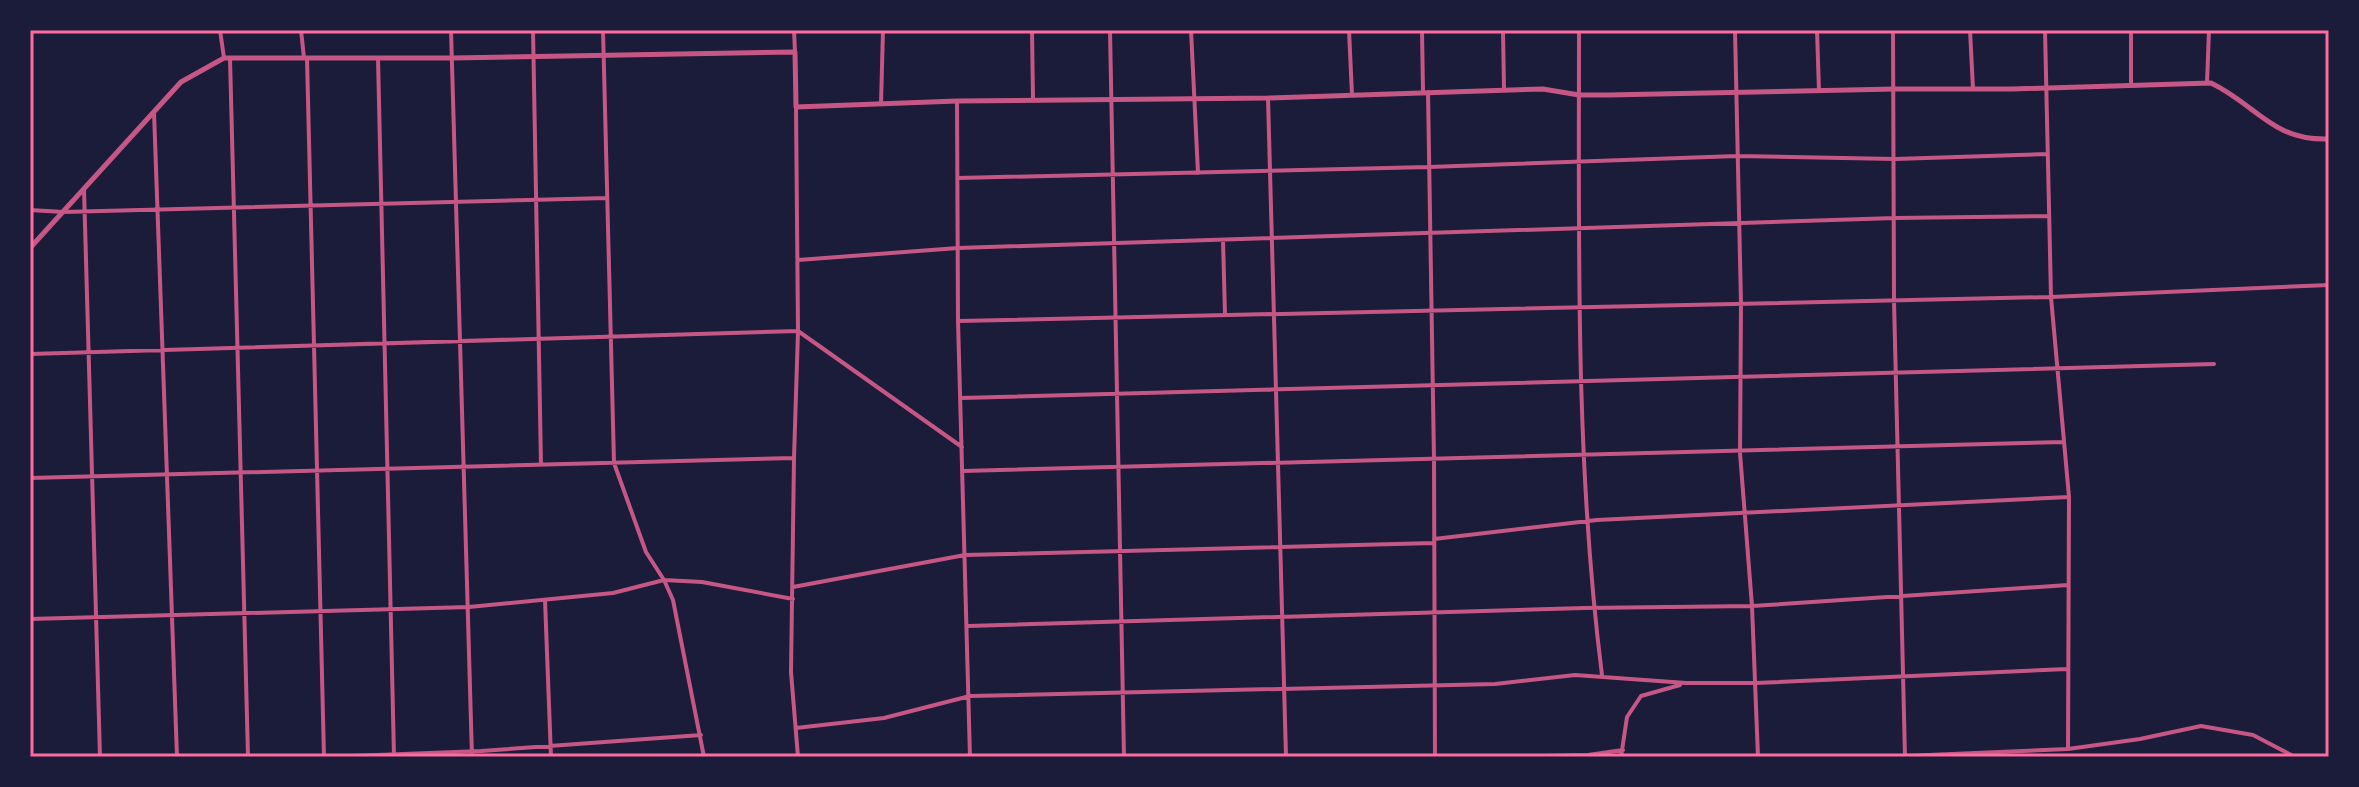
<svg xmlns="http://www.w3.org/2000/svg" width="2359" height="787" font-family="Manrope,sans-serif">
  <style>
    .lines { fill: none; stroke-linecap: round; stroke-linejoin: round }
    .minor { stroke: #c65784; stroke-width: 4 }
    .tertiary { stroke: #c65784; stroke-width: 5 }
    .neatline { fill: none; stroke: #ff6b9d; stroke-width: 3 }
  </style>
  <rect width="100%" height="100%" fill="#1b1b3a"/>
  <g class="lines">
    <path class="minor" d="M220 30 224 58
      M301 30 304 58
      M451 30 472 757
      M533 30 541 465
      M603 30 614 463 646 552 664 580 673 600 704 757
      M794 30 795 52
      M1032 30 1033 99
      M1110 30 1124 757
      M1191 30 1198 173
      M1349 30 1352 95
      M1422 30 1423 92
      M1503 30 1504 90
      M1579 30C1579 244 1575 463 1602 675
      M1735 30 1741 304 1740 453 1752 606 1758 757
      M1817 30 1819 91
      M1893 30 1894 301 1905 757
      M1970 30 1973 89
      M2045 30 2051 297 2069 497 2068 749
      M2131 30V85
      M230 58 248 757
      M307 58 324 757
      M378 58 394 757
      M2207 83 2209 30
      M1428 92 1434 459 1435 757
      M1268 98 1286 757
      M957 101 958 321 970 757
      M881 104 883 30
      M796 107 798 331 794 458 791 672 798 757
      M154 112 177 757
      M958 178 1429 167 1737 156 1895 159 2047 154
      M84 189 100 757
      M30 210 63 212 607 198
      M1223 240 1225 315
      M798 260 958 248 1895 218 2049 216
      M958 321 2051 297 2329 285
      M30 354 798 331 962 447
      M961 398 2214 364
      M963 471 2064 442
      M30 478 794 458
      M1434 539 1597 520 2069 497
      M793 587 965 555 1434 543
      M545 600 551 757
      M30 619 469 607 613 593 664 580 702 582 793 599
      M968 626 1584 608 1752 606 2068 585
      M796 728 884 718 970 696 1495 684 1575 675 1686 683H1756L2067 669
      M325 757 481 751 701 735
      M1498 757 1588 755 1623 750
      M1621 757 1627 717 1641 696 1680 685
      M1712 757H1722
      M1881 757 2068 749 2140 739 2201 726 2253 735 2295 757"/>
    <path class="tertiary" d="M30 248 181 82 224 58H452L795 52 796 107 957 101 1268 98 1543 89 1579 95H1608L1895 89H2012L2211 83C2257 105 2272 141 2329 139"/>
  </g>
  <rect width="2359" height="787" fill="none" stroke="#1b1b3a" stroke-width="64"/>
  <rect x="32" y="32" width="2295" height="723" class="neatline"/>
</svg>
